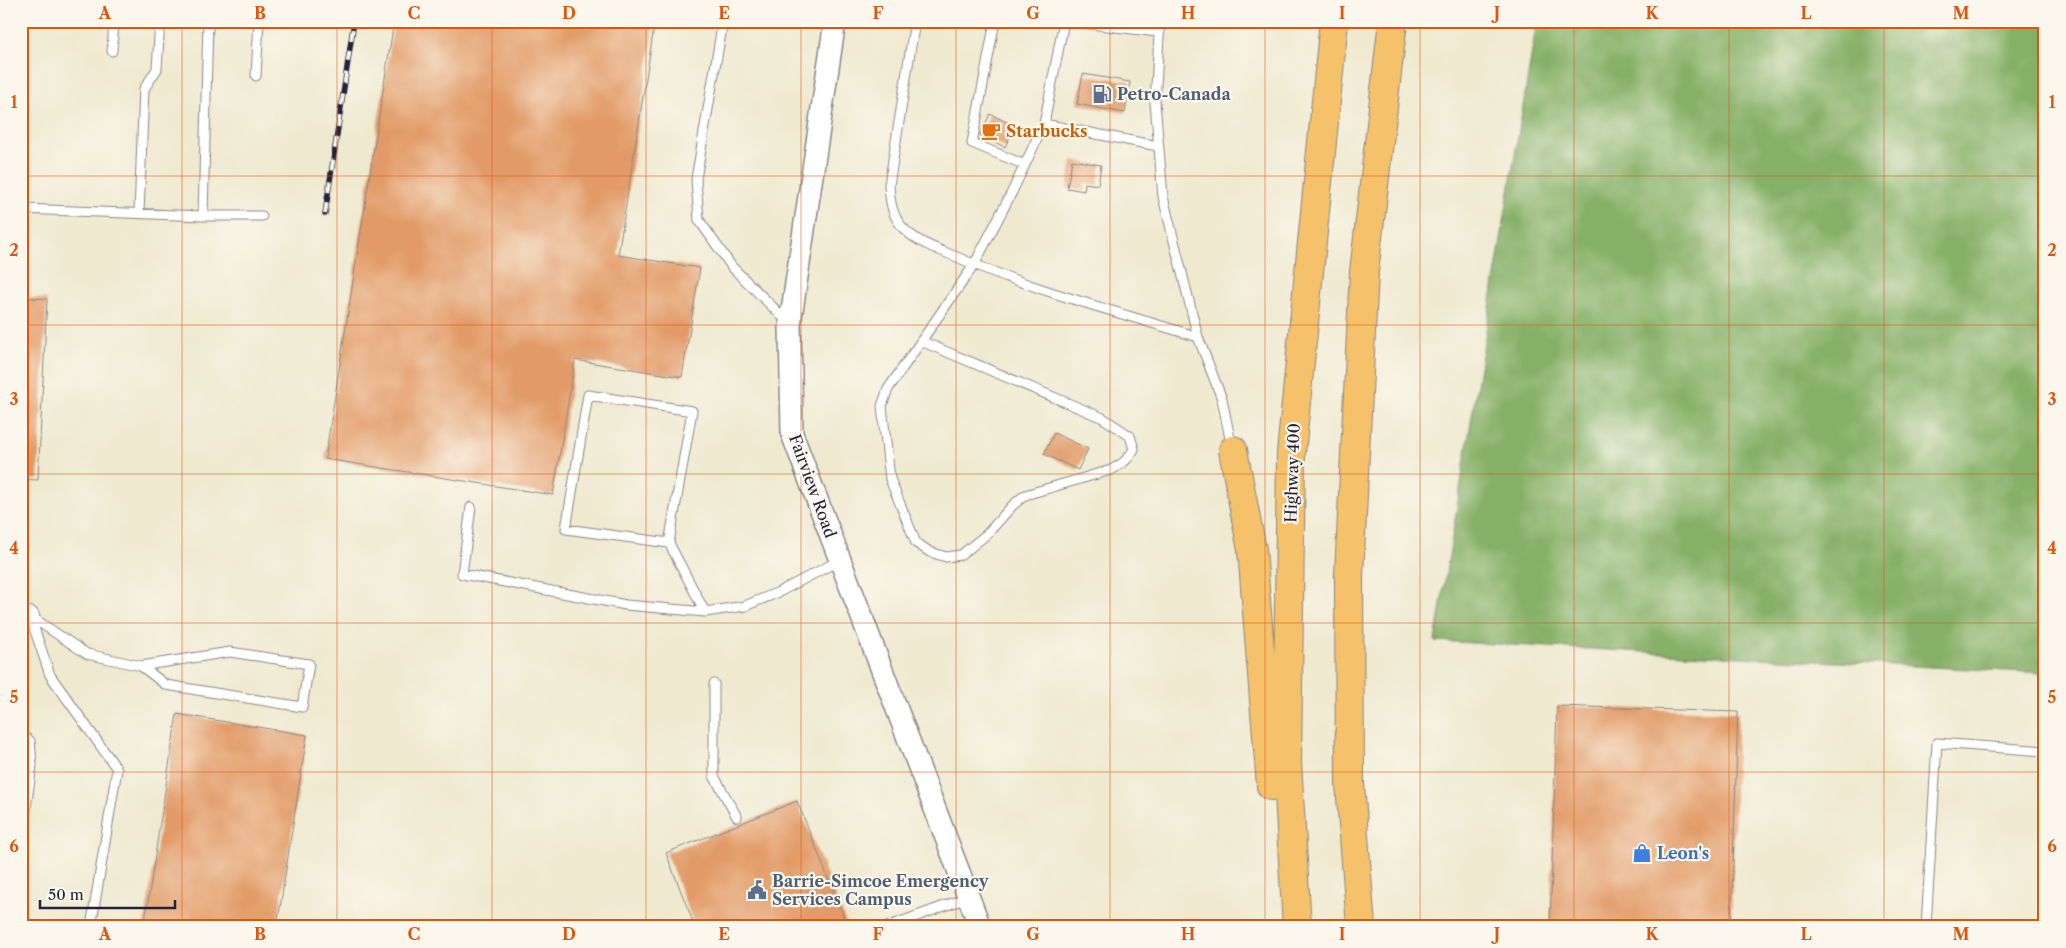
<svg xmlns="http://www.w3.org/2000/svg" width="2066" height="948" font-family="'Libre Caslon Text',serif">
  <style>
    .forest { fill: #86b067; stroke: #546951 }
    .building { fill: #e29b67 }
    .lines { fill: none; stroke-linecap: round; stroke-linejoin: round }
    .service-casing { stroke: #888685; stroke-width: 11 }
    .minor-casing { stroke: #888685; stroke-width: 20 }
    .tertiary-casing { stroke: #888685; stroke-width: 24 }
    .motorway-casing { stroke: #888685; stroke-width: 30 }
    .service { stroke: #fff; stroke-width: 9 }
    .minor { stroke: #fff; stroke-width: 18 }
    .tertiary { stroke: #fff; stroke-width: 21 }
    .motorway { stroke: #f5c16b; stroke-width: 28 }
    .rail-casing { stroke: #22223b; stroke-width: 5.5 }
    .rail { stroke: #fbf7ec; stroke-width: 4; stroke-dasharray: 11; stroke-linecap: butt }
    .grid { fill: none; stroke: #de560e; stroke-width: 1; stroke-opacity: 0.55 }
    .labels { text-anchor: middle; stroke-width: 4.5; stroke-linejoin: round; paint-order: stroke }
    .service-label { font-size: 16px; font-weight: bold; fill: #4e5e75; stroke: #fbf7ec; text-anchor: start }
    .food-label { font-size: 16px; font-weight: bold; fill: #c56008; stroke: #fbf7ec; text-anchor: start }
    .street-label { font-size: 16px; fill: #22223b; stroke: #fbf7ec }
    .shop-label { font-size: 16px; font-weight: bold; fill: #366cbe; stroke: #fbf7ec; text-anchor: start }
    .neatline { fill: none; stroke: #de560e; stroke-width: 2 }
    .grid-label { font-size: 16px; text-anchor: middle; font-weight: bold; fill: #de560e }
  </style>
  <rect width="100%" height="100%" fill="#fbf7ec"/>
  <filter id="ink" filterUnits="userSpaceOnUse"><feTurbulence type="fractalNoise" baseFrequency=".02" numOctaves="2"/><feDisplacementMap in="SourceGraphic" scale="10" xChannelSelector="R" yChannelSelector="G"/><feConvolveMatrix kernelMatrix="1 2 1 2 8 2 1 2 1" color-interpolation-filters="sRGB"/></filter>
  <filter id="wash" filterUnits="userSpaceOnUse"><feTurbulence type="fractalNoise" baseFrequency=".0096" numOctaves="4" result="noise"/><feDisplacementMap in="SourceGraphic" scale="20" xChannelSelector="R" yChannelSelector="G"/><feGaussianBlur stdDeviation="1.12" result="paint"/><feColorMatrix in="noise" values="0 0 0 0 0 0 0 0 0 0 0 0 0 0 0 0 0 1.4 0 .05"/><feComposite in="paint" operator="in"/></filter>
  <g filter="url(#wash)">
    <rect width="100%" height="100%" fill="#efe9cf"/>
    <path class="forest" d="M1537 21H2045V673L1435 641Z"/>
    <g id="blocks">
      <path class="building" d="M394 21H655L618 255 700 268 682 377 575 360 553 495 325 459Z
        M1083 74 1130 82 1125 113 1077 104Z
        M990 114 1015 126 1005 147 980 135Z
        M1072 160 1101 165 1098 185 1085 183 1084 191 1067 188Z
        M21 297 47 299 38 480 21 479Z
        M1054 433 1088 449 1078 470 1044 454Z
        M1557 706 1738 712 1731 927H1550Z
        M177 714 307 735 277 927H144Z
        M797 801 848 927H695L666 853Z"/>
    </g>
  </g>
  <g filter="url(#ink)">
    <use href="#blocks" fill-opacity="0" stroke="#888685" stroke-width="1"/>
    <g class="lines">
      <g class="service-casing">
        <path id="service" d="M208 21 203 216H262
          M723 21 696 179 699 220 732 267 788 322
          M915 21 889 185C890 202 892 217 905 230 920 244 940 250 959 258 1036 291 1118 312 1198 337
          M995 21 972 143 1025 165
          M1065 21 1158 32
          M1160 21 1155 102 1163 197 1198 337 1222 399 1232 448
          M112 51 114 21
          M256 76 259 21
          M1044 124 1158 146
          M21 209 203 216
          M139 213 144 89 157 69 160 21
          M921 341 1103 418 1130 436 1134 449C1128 460 1122 464 1111 470L1025 495 1012 506 987 534 961 555 946 557 930 552 916 543 890 479 882 406 888 389 974 265 1012 192 1044 124 1064 21
          M471 507 462 574 626 605 705 612 745 606 779 592 840 560
          M669 543 692 411 588 395 566 529 669 543 705 612
          M30 616 87 654 141 666 166 685 302 707 309 664 230 652 141 666
          M30 616 50 675 117 769 91 927
          M714 684V776L737 817
          M21 734 30 741 32 765 21 844
          M887 927 969 897
          M1926 927 1937 743 2045 751"/>
      </g>
      <g class="minor-casing">
        <path id="minor" d="M21 616H30"/>
      </g>
      <g class="tertiary-casing">
        <path id="tertiary" d="M835 21 790 324 792 434 980 927"/>
      </g>
      <g class="motorway-casing">
        <path id="motorway" d="M1233 450 1252 550 1271 786
          M1297 927 1287 762 1291 453 1334 21
          M1361 927 1350 784 1349 575 1364 272 1393 21"/>
      </g>
      <use href="#service" class="service"/>
      <use href="#minor" class="minor"/>
      <use href="#tertiary" class="tertiary"/>
      <use href="#motorway" class="motorway"/>
      <g class="rail-casing">
        <path id="rail" d="M325 214 354 21"/>
      </g>
      <use href="#rail" class="rail"/>
    </g>
  </g>
  <path class="grid" d="M182 21V927M337 21V927M492 21V927M646 21V927M801 21V927M956 21V927M1110 21V927M1265 21V927M1420 21V927M1574 21V927M1729 21V927M1884 21V927M21 176H2045M21 325H2045M21 474H2045M21 623H2045M21 772H2045"/>
  <defs>
    <g id="fuel-bare" transform="scale(1.5)"><path d="M-5.5-6h7V0h2V4h1.3V-2.5L3-4.5l.8-.8L6-3V5H2.5V1h-1V6h-7ZM-4.2-4.7v3.2H.2V-4.7Z" fill="#5c6f8a" stroke="#fbf7ec" stroke-width="2.5" paint-order="stroke"/></g>
    <g id="cafe-bare" transform="scale(1.5)"><path d="M-5.5-4.5H6V0H3Q3 3.5 0 3.5H-2.5Q-5.5 3.5-5.5 0ZM3-3.2v2h1.7v-2ZM-6 4.5H4V6H-6Z" fill="#e8710a" stroke="#fbf7ec" stroke-width="2.5" paint-order="stroke"/></g>
    <g id="shop-bare" transform="scale(1.5)"><path d="M-5-2.5h2.3a2.7 3.5 0 0 1 5.4 0H5L5.5 6h-11ZM-1.5-2.5h3a1.5 2.3 0 0 0-3 0Z" fill="#3f7fe0" stroke="#fbf7ec" stroke-width="2.5" paint-order="stroke"/></g>
    <g id="civic-bare" transform="scale(1.5)"><path d="M-.6-6.5H3V-4.5H.6V-3L4-1V1h2V6H-6V1h2V-1L-.6-3ZM-1.2 2.5V6h2.4V2.5Z" fill="#5c6f8a" stroke="#fbf7ec" stroke-width="2.5" paint-order="stroke"/></g>
  </defs>
  <g fill-rule="evenodd">
    <use href="#fuel-bare" x="1102" y="94"/>
    <use href="#cafe-bare" x="991" y="131"/>
    <use href="#shop-bare" x="1642" y="853"/>
    <use href="#civic-bare" x="757" y="890"/>
  </g>
  <g class="labels">
    <g class="service-label">
      <text x="1117" y="100">Petro-Canada</text>
      <text x="772" y="887">Barrie-Simcoe Emergency<tspan x="772" dy="18">Services Campus</tspan></text>
    </g>
    <g class="food-label">
      <text x="1006" y="137">Starbucks</text>
    </g>
    <g class="street-label">
      <text transform="translate(1292 473) rotate(-88)" y="6">Highway 400</text>
      <text transform="translate(813 486) rotate(70)" y="6">Fairview Road</text>
    </g>
    <g class="shop-label">
      <text x="1657" y="859">Leon's</text>
    </g>
  </g>
  <rect width="2066" height="948" fill="none" stroke="#fbf7ec" stroke-width="55"/>
  <path d="M40 900v8h135v-8" fill="none" stroke="#22223b" stroke-width="2.5"/>
  <text x="48" y="900" font-size="15" fill="#22223b" stroke="#fbf7ec" stroke-width="4" paint-order="stroke">50 m</text>
  <rect x="28" y="28" width="2010" height="892" class="neatline"/>
  <g class="grid-label">
    <text x="105" y="19">A</text>
    <text x="260" y="19">B</text>
    <text x="414" y="19">C</text>
    <text x="569" y="19">D</text>
    <text x="724" y="19">E</text>
    <text x="878" y="19">F</text>
    <text x="1033" y="19">G</text>
    <text x="1188" y="19">H</text>
    <text x="1342" y="19">I</text>
    <text x="1497" y="19">J</text>
    <text x="1652" y="19">K</text>
    <text x="1806" y="19">L</text>
    <text x="1961" y="19">M</text>
    <text x="14" y="108">1</text>
    <text x="2052" y="108">1</text>
    <text x="14" y="256">2</text>
    <text x="2052" y="256">2</text>
    <text x="14" y="405">3</text>
    <text x="2052" y="405">3</text>
    <text x="14" y="554">4</text>
    <text x="2052" y="554">4</text>
    <text x="14" y="703">5</text>
    <text x="2052" y="703">5</text>
    <text x="14" y="852">6</text>
    <text x="2052" y="852">6</text>
    <text x="105" y="940">A</text>
    <text x="260" y="940">B</text>
    <text x="414" y="940">C</text>
    <text x="569" y="940">D</text>
    <text x="724" y="940">E</text>
    <text x="878" y="940">F</text>
    <text x="1033" y="940">G</text>
    <text x="1188" y="940">H</text>
    <text x="1342" y="940">I</text>
    <text x="1497" y="940">J</text>
    <text x="1652" y="940">K</text>
    <text x="1806" y="940">L</text>
    <text x="1961" y="940">M</text>
  </g>
</svg>
